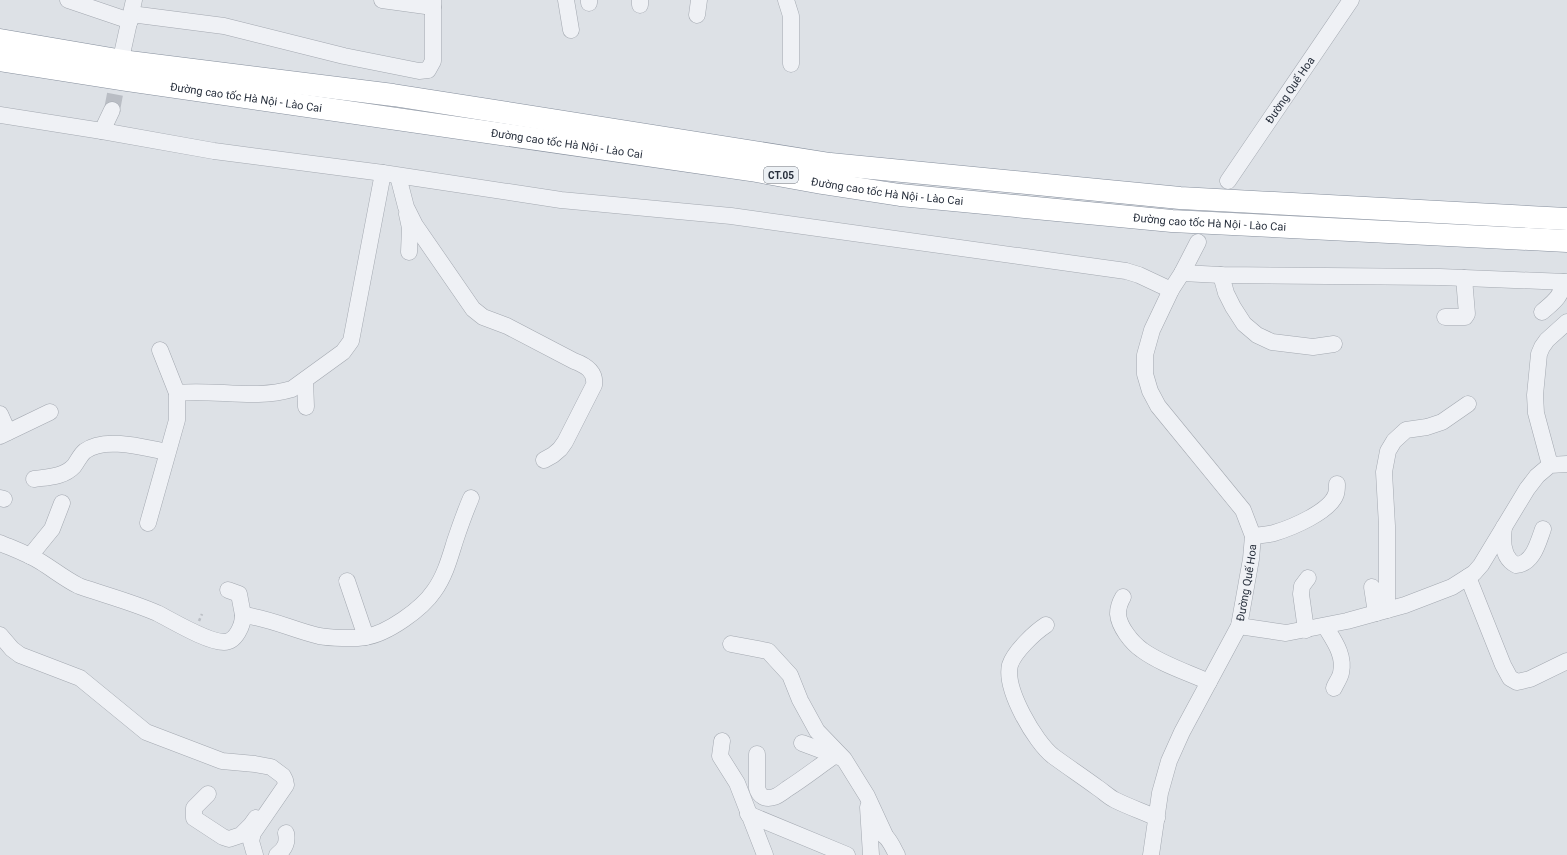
<svg xmlns="http://www.w3.org/2000/svg" width="1567" height="855" font-family="Roboto,sans-serif">
  <style>
    .lines { fill: none; stroke-linecap: round; stroke-linejoin: round }
    .minor-tunnel { stroke: #b9bdc4; stroke-width: 16; stroke-dasharray: 16 8; stroke-linecap: butt }
    .minor-casing { stroke: #a3a8b0; stroke-width: 17 }
    .highway-casing { stroke: #858e9c; stroke-width: 23 }
    .path { stroke: #bbbfc5; stroke-width: 2.5; stroke-dasharray: 3 3; stroke-linecap: butt }
    .minor { stroke: #eff1f5; stroke-width: 16 }
    .highway { stroke: #fff; stroke-width: 22 }
    .labels { text-anchor: middle; stroke-width: 3.5; stroke-linejoin: round; paint-order: stroke }
    .shield { fill: #ecf0f4; stroke: #626973; stroke-width: 1 }
    .shield-label { font-size: 10px; font-weight: bold; fill: #272f3c }
    .street-label { font-size: 11px; fill: #272f3c; stroke: #ecf0f4 }
  </style>
  <rect width="100%" height="100%" fill="#dde1e6"/>
  <g class="lines">
    <path class="minor-tunnel" d="M112 110 120 68"/>
    <g class="minor-casing">
      <g id="minor">
        <path d="M68 0 130 21"/>
        <path d="M382 0 433 7"/>
        <path d="M566 0 571 30"/>
        <path d="M589 0V3"/>
        <path d="M640 0V5"/>
        <path d="M786 0 791 16V64"/>
        <path d="M131 14 224 26 344 56 419 71 428 70 433 61V0"/>
        <path d="M697 15 699 0"/>
        <path d="M122 54 134 0"/>
        <path d="M0 115 102 131 214 151 383 173 561 200 731 216 1126 271 1139 275 1171 290"/>
        <path d="M102 131 112 110"/>
        <path d="M398 176 406 207 415 225 473 309 483 317 507 326 574 361C585 365 596 371 594 385L565 442 560 449 553 455 544 460"/>
        <path id="s1" d="M1228 181 1351 0"/>
        <path d="M407 214 410 228 409 252"/>
        <path d="M1182 273 1221 275 1440 277 1567 282"/>
        <path d="M1221 275 1226 293 1233 307 1244 324 1257 335 1272 342 1313 347 1334 344"/>
        <path d="M1542 312C1552 303 1562 297 1563 282"/>
        <path d="M1445 317H1465L1467 314 1464 278"/>
        <path d="M305 380 306 407"/>
        <path d="M177 393C215 389 255 400 292 389L343 352 351 341 383 173"/>
        <path d="M0 414 8 432"/>
        <path d="M0 436 50 412"/>
        <path d="M1550 465 1536 413 1535 395 1539 354 1542 347 1547 340 1567 322"/>
        <path d="M34 479C48 477 64 477 74 466 78 461 80 455 85 451 105 436 145 448 167 452"/>
        <path d="M0 498 4 499"/>
        <path d="M148 523 177 420V393L160 350"/>
        <path d="M1504 527C1502 541 1502 558 1516 565 1533 564 1538 543 1543 529"/>
        <path d="M1253 536C1260 535 1267 535 1274 533 1291 528 1330 512 1336 494 1337 491 1337 487 1337 484"/>
        <path d="M0 543C14 549 28 554 41 562 54 570 65 579 79 586 105 595 132 602 157 613 173 621 207 642 224 642 236 642 243 625 243 615 270 618 293 630 319 636 331 638 353 639 365 637 387 634 422 609 434 591 445 576 450 557 455 541 460 526 465 512 471 498"/>
        <path d="M30 556 52 529 62 503"/>
        <path d="M1468 577 1503 665 1510 678 1517 682 1530 679 1567 661"/>
        <path d="M347 581 366 637"/>
        <path d="M1372 587 1376 613"/>
        <path d="M228 590 239 594 243 615"/>
        <path d="M1123 597C1120 602 1118 608 1118 614 1119 627 1132 643 1142 650 1161 664 1187 672 1209 682"/>
        <path d="M1387 610V526L1384 472 1388 451 1394 441 1406 430 1427 427 1442 422 1468 404"/>
        <path d="M1046 625C1035 632 1014 652 1010 665 1004 689 1035 742 1053 756 1068 767 1083 777 1098 788 1104 792 1109 797 1115 800 1129 807 1144 812 1157 818"/>
        <path d="M1239 626 1286 633 1347 621 1405 605 1452 587 1474 573 1481 565 1527 489 1537 476 1550 465 1567 464"/>
        <path d="M1325 626C1334 641 1345 655 1341 673 1340 678 1336 683 1334 688"/>
        <path d="M1306 630 1301 594 1302 586 1308 578"/>
        <path d="M0 635 12 649 20 655 80 678 146 732 222 761 255 764 271 767 283 776 285 780 286 785 253 833 251 841 255 855"/>
        <path d="M731 644 768 651 790 675 800 700 817 731 844 759 867 796 885 835"/>
        <path d="M722 741 720 756 737 783 765 855"/>
        <path d="M802 743 842 758"/>
        <path d="M757 754V788C759 796 765 800 774 797 778 796 783 792 787 789 803 779 818 767 834 756"/>
        <path d="M208 794 194 808V818L223 837 229 839 241 835 251 825 256 818"/>
        <path d="M868 807 871 855"/>
        <path d="M748 814 847 855"/>
        <path d="M875 832C887 832 892 846 897 855"/>
        <path d="M277 855C285 849 288 843 286 833"/>
        <path id="s2" d="M1151 855 1160 793 1169 761 1182 732 1239 626 1251 559 1253 536 1243 510 1158 406 1150 391 1145 374V355L1152 330 1171 290 1182 273 1198 242"/>
      </g>
    </g>
    <g class="highway-casing">
      <g id="highway">
        <path d="M0 40 129 62 393 95 830 164 1180 198 1567 219"/>
        <path id="s3" d="M0 60 126 80 751 170 822 183 900 195 1172 221 1567 241"/>
      </g>
    </g>
    <path class="path" d="M199 621 202 614"/>
    <use href="#minor" class="minor"/>
    <use href="#highway" class="highway"/>
  </g>
  <g class="labels">
    <rect class="shield" x="764" y="167" width="34" height="16" rx="3"/>
    <g class="shield-label">
      <text x="781" y="179">CT.05</text>
    </g>
    <g class="street-label">
      <text dy="4" stroke="none"><textPath href="#s1" startOffset="110">Đường Quế Hoa</textPath></text>
      <text dy="4" stroke="none"><textPath href="#s3" startOffset="249">Đường cao tốc Hà Nội - Lào Cai</textPath></text>
      <text dy="4" stroke="none"><textPath href="#s3" startOffset="573">Đường cao tốc Hà Nội - Lào Cai</textPath></text>
      <text dy="4" stroke="none"><textPath href="#s3" startOffset="897">Đường cao tốc Hà Nội - Lào Cai</textPath></text>
      <text dy="4" stroke="none"><textPath href="#s3" startOffset="1221">Đường cao tốc Hà Nội - Lào Cai</textPath></text>
      <text dy="4" stroke="none"><textPath href="#s2" startOffset="292">Đường Quế Hoa</textPath></text>
    </g>
  </g>
</svg>
